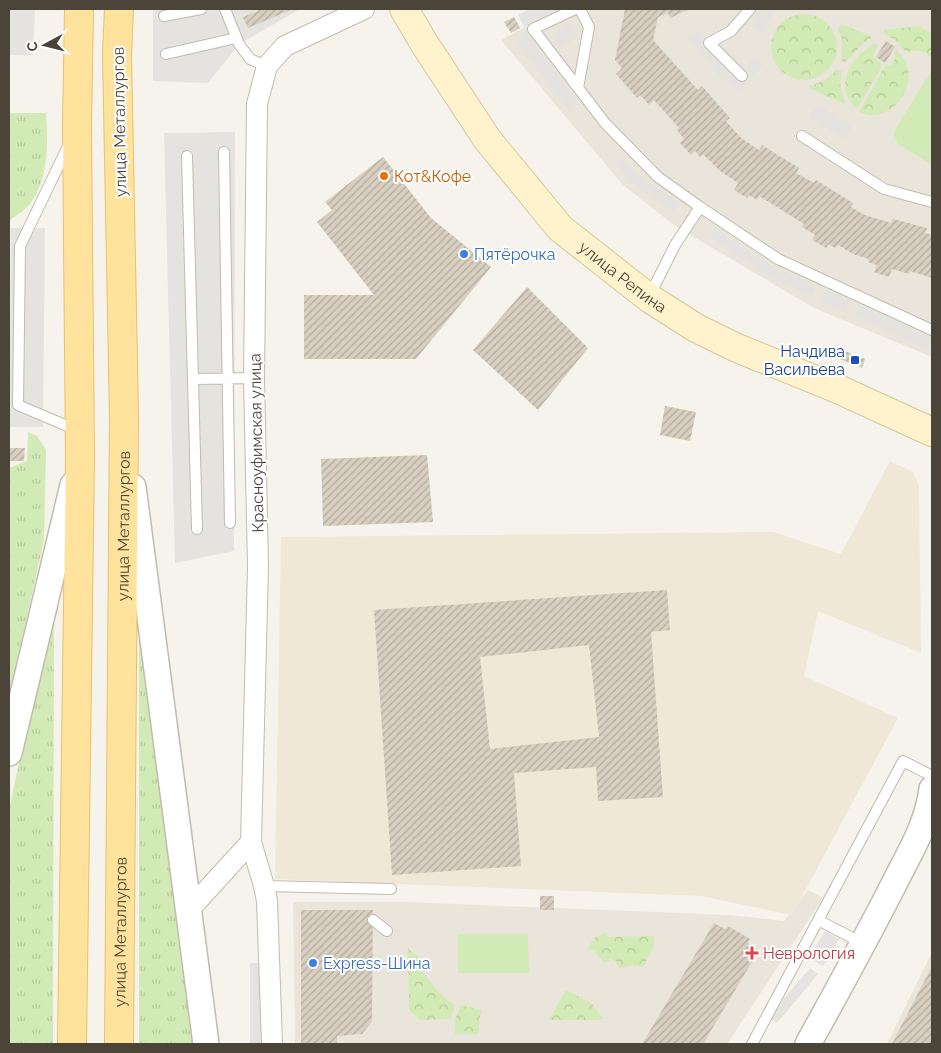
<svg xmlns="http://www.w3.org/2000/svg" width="941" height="1053" font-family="Raleway,sans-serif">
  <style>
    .residential { fill: #eae5da }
    .education { fill: #efe8d6 }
    .grass { fill: url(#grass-tufts) }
    .park { fill: url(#park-crowns) }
    .pitch { fill: #d2eab5 }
    .parking { fill: #e5e3e0 }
    .building { fill: url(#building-hatch); fill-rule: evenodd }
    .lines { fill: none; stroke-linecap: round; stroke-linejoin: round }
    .service-casing { stroke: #c2bbae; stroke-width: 12 }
    .minor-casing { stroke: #c2bbae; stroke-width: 22 }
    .tertiary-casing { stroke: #c2bbae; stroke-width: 28 }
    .secondary-casing { stroke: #d6c79b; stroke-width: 30 }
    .primary-casing { stroke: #e6c16a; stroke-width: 30 }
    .service { stroke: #fff; stroke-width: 10 }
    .minor { stroke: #fff; stroke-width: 20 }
    .tertiary { stroke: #fff; stroke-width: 25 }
    .secondary { stroke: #fff3cd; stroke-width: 28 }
    .primary { stroke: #ffe39c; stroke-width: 28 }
    .food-dot { fill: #e8710a; stroke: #fff; stroke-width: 2 }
    .shop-dot { fill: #3f7fe0; stroke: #fff; stroke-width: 2 }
    .transit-dot { fill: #1a4fb4; stroke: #fff; stroke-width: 2 }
    .health-dot { fill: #e0444e; stroke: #fff; stroke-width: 2 }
    .labels { text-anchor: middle; stroke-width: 4; stroke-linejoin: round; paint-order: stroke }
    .street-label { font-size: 16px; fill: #4b4439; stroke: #fff }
    .food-label { font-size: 16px; fill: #c56008; stroke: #fff; text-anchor: start }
    .shop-label { font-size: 16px; fill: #366cbe; stroke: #fff; text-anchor: start }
    .transit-label { font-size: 16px; fill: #164399; stroke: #fff; text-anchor: end }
    .health-label { font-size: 16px; fill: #be3a42; stroke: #fff; text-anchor: start }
  </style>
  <defs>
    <pattern id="grass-tufts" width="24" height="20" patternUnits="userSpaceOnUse" patternTransform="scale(1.25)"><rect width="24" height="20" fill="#d2eab5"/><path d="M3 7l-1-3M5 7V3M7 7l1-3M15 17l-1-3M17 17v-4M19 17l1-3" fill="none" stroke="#b6ca9c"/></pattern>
    <pattern id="park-crowns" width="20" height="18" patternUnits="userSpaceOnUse" patternTransform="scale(1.25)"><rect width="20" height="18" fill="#d2eab5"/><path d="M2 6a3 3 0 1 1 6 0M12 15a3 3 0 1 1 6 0" fill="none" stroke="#b6ca9c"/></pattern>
    <pattern id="building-hatch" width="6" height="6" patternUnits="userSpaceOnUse" patternTransform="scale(1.25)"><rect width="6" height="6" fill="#d8cfc1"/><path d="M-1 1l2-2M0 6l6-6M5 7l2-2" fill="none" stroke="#b1aa9e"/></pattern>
  </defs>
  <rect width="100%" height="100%" fill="#f6f3ec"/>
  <path class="residential" d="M559 9H932V357L814 308 675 226 622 184 501 40Z
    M808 890 823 898 727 1044H295L293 902H408L729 915 784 921Z
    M932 952V1044H887Z"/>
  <path class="education" d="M890 461 913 472 919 486 921 653 818 611 804 676 898 718 792 915 701 896 275 879 281 537 773 532 841 554Z"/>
  <path class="grass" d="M9 113H46C48 143 49 179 30 204 25 210 15 216 9 221Z
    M28 432 37 436 46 450 44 540 9 698V468L27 461Z
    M54 597 53 1044H9V810Z
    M139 598 194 1044H139Z"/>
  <path class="park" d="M771 47a33 33 0 1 1 66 0a33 33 0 1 1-66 0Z
    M841 24 871 36V38L862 45 844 63 841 59 842 40 838 29Z
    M919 26 932 34 931 57 919 50 906 52 895 40 884 34V30Z
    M874 43 878 46 872 57 883 64 857 109C832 86 851 57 874 43Z
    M896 50C927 75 895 128 859 112L886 64 891 66 896 56 894 54Z
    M836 70 842 71 840 86 845 102 844 104 809 88 810 85C821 84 829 78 836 70Z
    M604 933H607V937L654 936V945L643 967 633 965 619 968 616 961 611 959 605 963 595 952 588 948 594 938Z
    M408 949 433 966 423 972 438 992 455 1006 450 1019 420 1020 409 1010Z
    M566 990 591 1003 603 1018 599 1020H549Z
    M461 1005 482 1010 479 1021V1034H455V1019Z"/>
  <path class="pitch" d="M932 70V165L898 144 894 134 896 128Z
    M458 934H528L529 973H458Z"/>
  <path class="parking" d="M9 9H35L33 55H9Z
    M153 9H300L239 44 208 83 153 81Z
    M530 9H561L524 27 518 15Z
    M763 9H776L760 33 751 27Z
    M570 25 578 38 559 49 551 36Z
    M699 32 728 67 737 74 754 56 764 64 739 91 720 77 687 37Z
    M527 34 579 104 569 111 516 42Z
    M817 104 853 126 844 140 809 117Z
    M235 132 234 551 175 563 164 133Z
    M622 158 635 173 679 203 673 212 629 181 615 164Z
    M11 228H45L43 427H9Z
    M716 229 774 267 816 286 812 296 770 277 710 238Z
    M826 290 849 301 845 311 821 301Z
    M860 305 932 338V351L855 316Z
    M825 931 839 939 823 966 809 958Z
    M250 963H266L265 1044H250Z
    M810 968 818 974 777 1023 769 1016Z"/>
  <path class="building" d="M257 9H293L248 28 243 17 258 11Z
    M625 9H690L670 18 668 13 658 17 653 40 698 90 702 86 730 118 726 121 741 138 759 150 762 145 781 157 799 168 796 173 814 183 816 180 853 203 851 207 865 215 891 223 893 219 927 228 925 233 932 235V278L910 271 909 274 892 269 889 277 874 272 877 265 868 262 869 259 853 254 838 245 835 248 829 244 826 248 812 240 815 235 802 227 804 224 759 196 757 200 749 195 747 198 734 190 738 183 720 171 703 154 700 157 695 151 691 155 680 143 684 139 677 130 679 128 654 100 649 105 640 95 637 98 616 74 622 68 615 60Z
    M514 17 520 28 511 33 504 22Z
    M886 41 895 47 885 63 876 57Z
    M383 157 431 218 491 267 416 359H304V295H374L317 222 332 210 325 202Z
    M527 287 588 348 538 410 473 350Z
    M833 346 865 359 862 368 830 355Z
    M665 406 696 412 690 441 660 435Z
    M9 448H25L24 461H9Z
    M427 455 433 522 323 526 321 459Z
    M667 590 670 630 651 632 663 797 598 801 596 767 514 773 521 866 392 875 374 610ZM589 645 599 737 490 749 480 657Z
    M540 896H554V910H540Z
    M301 910H373L372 1021 362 1034 337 1036V1044H301Z
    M714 923 725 929 728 926 750 939 748 943 759 950 703 1044H642Z
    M932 966V1044H892L929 972Z"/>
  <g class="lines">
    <g class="service-casing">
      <path id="service" d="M225 9 239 44 250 59 267 66
        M575 9 533 29 605 123 658 177 700 207 675 245 649 297
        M164 16 201 9
        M166 54 236 38
        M742 76 709 43 731 31 750 9
        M578 88 589 27 580 9
        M802 136 884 189 932 202
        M69 144 20 246 18 405 79 431
        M224 152 230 523
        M187 156 197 529
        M700 207 778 259 932 330
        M194 379 254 378
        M264 886 391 889
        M373 920 387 931
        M818 920 864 944
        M752 1044 903 761 932 776"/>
    </g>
    <g class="minor-casing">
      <path id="minor" d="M251 842 264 886 267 901 272 1044
        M188 911 251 842 258 566 254 378 257 104 267 66 285 46 364 9"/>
    </g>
    <g class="tertiary-casing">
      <path id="tertiary" d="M133 487 206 1044
        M9 753 73 485
        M808 1044C838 990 867 937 895 882 910 852 928 823 932 789"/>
    </g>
    <g class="secondary-casing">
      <g id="secondary">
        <path id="s1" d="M404 9 424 43 487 139 560 228 649 298 696 328 737 348 838 389 932 432"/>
      </g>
    </g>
    <g class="primary-casing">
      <g id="primary">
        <path d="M72 1044 80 458 77 128 79 9"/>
        <path id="s2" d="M119 1044 124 417 117 54 119 9"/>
      </g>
    </g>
    <use href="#service" class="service"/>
    <use href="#minor" class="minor"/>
    <use href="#tertiary" class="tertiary"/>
    <use href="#secondary" class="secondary"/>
    <use href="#primary" class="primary"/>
  </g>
  <circle class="food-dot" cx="384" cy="176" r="5"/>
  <g class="shop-dot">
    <circle cx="464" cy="254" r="5"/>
    <circle cx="313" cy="963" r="5"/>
  </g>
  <rect class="transit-dot" x="850" y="355" width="10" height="10" rx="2.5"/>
  <path class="health-dot" d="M749.5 945.5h5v5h5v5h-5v5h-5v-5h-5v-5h5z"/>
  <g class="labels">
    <g class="street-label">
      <text transform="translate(119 122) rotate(-91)" y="6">улица Металлургов</text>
      <text dy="6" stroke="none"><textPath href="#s1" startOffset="349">улица Репина</textPath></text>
      <text transform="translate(256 443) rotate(-91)" y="6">Красноуфимская улица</text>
      <text dy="6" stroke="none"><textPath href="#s2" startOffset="518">улица Металлургов</textPath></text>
      <text dy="6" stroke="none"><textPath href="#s2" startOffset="112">улица Металлургов</textPath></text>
    </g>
    <g class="food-label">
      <text x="394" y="182">Кот&amp;Кофе</text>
    </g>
    <g class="shop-label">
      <text x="474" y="260">Пятёрочка</text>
      <text x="323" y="969">Express-Шина</text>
    </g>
    <g class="transit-label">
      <text x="845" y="357">Начдива<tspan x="845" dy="18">Васильева</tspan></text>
    </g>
    <g class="health-label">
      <text x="763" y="959">Неврология</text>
    </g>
  </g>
  <rect width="941" height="1053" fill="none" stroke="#4b4439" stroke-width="20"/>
  <g transform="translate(45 45) rotate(263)" stroke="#ffffff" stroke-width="4" paint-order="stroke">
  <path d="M0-4L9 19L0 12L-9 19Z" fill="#4b4439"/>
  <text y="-8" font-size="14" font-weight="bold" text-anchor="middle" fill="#4b4439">С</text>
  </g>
</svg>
